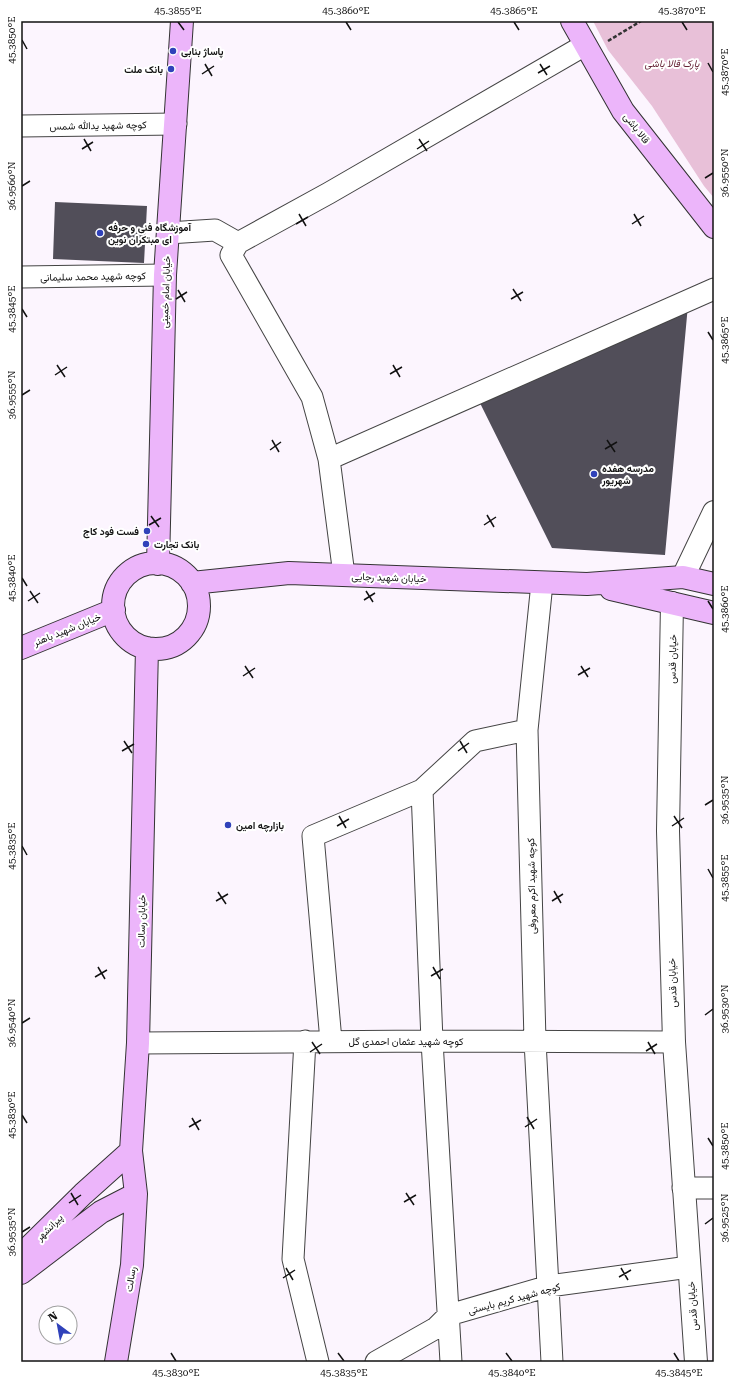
<svg xmlns="http://www.w3.org/2000/svg" width="735" height="1383" font-family="'Roboto Serif',Vazirmatn,serif">
  <style>
    .green { fill: #e8c0d8 }
    .building { fill: #514e59 }
    .lines { fill: none; stroke-linecap: round; stroke-linejoin: round }
    .minor-casing { stroke: #444; stroke-width: 23 }
    .tertiary-casing { stroke: #444; stroke-width: 24 }
    .secondary-casing { stroke: #333; stroke-width: 24 }
    .path { stroke: #333; stroke-width: 2.5; stroke-dasharray: 4 2; stroke-linecap: butt }
    .minor { stroke: #fff; stroke-width: 21 }
    .tertiary { stroke: #fff; stroke-width: 22 }
    .secondary { stroke: #ecb5fa; stroke-width: 22 }
    .ticks { fill: none; stroke: #111; stroke-width: 1.5 }
    .poi-dot { fill: #3042ba; stroke: #fff; stroke-width: 1.5 }
    .labels { text-anchor: middle; stroke-width: 4; stroke-linejoin: round; paint-order: stroke }
    .poi-label { font-size: 10px; font-weight: bold; fill: #111; stroke: #fff; text-anchor: start }
    .park-label { font-size: 10px; font-style: italic; fill: #662437; stroke: #fff }
    .street-label { font-size: 10px; fill: #111; stroke: #fff }
    .neatline { fill: none; stroke: #111; stroke-width: 1.5 }
    .ticks-label { font-size: 10px; text-anchor: middle; fill: #111 }
  </style>
  <rect width="100%" height="100%" fill="#fcf5fe"/>
  <path class="green" d="M593 21H714V198L704 186 652 106 608 50Z"/>
  <path class="building" d="M55 202 147 206 144 263 53 259Z
    M688 305 665 555 552 548 478 399Z"/>
  <g class="lines">
    <g class="minor-casing">
      <path id="minor" d="M21 126 176 124
        M168 233 215 230 238 243
        M21 277 165 275
        M329 459 714 289
        M344 575 329 459 312 397 231 255 238 243 329 193 585 45
        M542 583 527 730 535 1041 552 1362
        M422 790 432 1041 451 1362
        M305 1041 293 1259 318 1362
        M331 1041 313 836 422 790 475 741 527 730
        M138 1043 432 1041 674 1042
        M683 1188H714
        M376 1362 436 1328 449 1315 549 1286 689 1267"/>
    </g>
    <g class="tertiary-casing">
      <path id="tertiary" d="M683 577 714 512
        M672 603 668 831 674 1042 696 1362"/>
    </g>
    <g class="secondary-casing">
      <path id="secondary" d="M572 21 623 111 714 227
        M113 606a43 43 0 1 1 86 0a43 43 0 1 1-86 0Z
        M158 564 165 275 182 21
        M192 583 289 573 587 584 683 577 714 584
        M611 589 714 613
        M21 648 114 610
        M21 1255 83 1194 131 1151
        M21 1273 101 1212 136 1194
        M116 1362 132 1265 136 1194 131 1151 138 1043 147 648"/>
    </g>
    <path class="path" d="M608 41 641 21"/>
    <use href="#minor" class="minor"/>
    <use href="#tertiary" class="tertiary"/>
    <use href="#secondary" class="secondary"/>
  </g>
  <path class="ticks" d="M178 22 184 30M346 22 351 30M514 22 519 30M682 22 687 30M22 40 27 49M708 63 713 72M205 64 212 76M540 64 547 75M538 73 550 66M202 74 214 66M84 139 91 151M419 139 427 151M82 149 93 142M417 149 429 141M705 178 713 173M22 186 30 181M299 214 306 226M634 214 641 226M296 224 308 217M632 224 644 216M513 289 521 301M178 290 185 302M176 299 187 292M511 299 523 292M22 309 27 317M708 332 713 340M57 365 65 377M393 365 400 377M390 374 402 367M55 375 67 367M22 395 30 390M272 440 279 452M607 440 615 452M605 449 617 442M270 450 281 442M487 515 494 527M151 516 159 527M149 525 161 518M484 525 496 517M22 578 27 586M30 591 38 603M366 591 373 602M364 600 375 593M28 601 40 593M708 601 713 609M245 666 253 678M581 666 588 677M578 675 590 668M243 676 255 668M124 741 132 753M460 741 467 753M122 751 134 744M458 751 469 743M705 805 713 800M339 816 346 828M674 816 682 828M337 826 349 819M672 826 684 818M22 846 27 855M708 869 713 878M554 891 561 903M218 892 226 904M216 901 228 894M552 901 563 894M98 967 105 979M433 967 440 979M431 976 443 969M95 977 107 970M705 1015 713 1009M22 1023 30 1018M312 1042 320 1054M648 1042 655 1054M646 1051 657 1044M310 1052 322 1044M22 1115 27 1123M527 1117 534 1129M192 1118 199 1130M189 1127 201 1120M525 1127 537 1119M708 1138 713 1146M71 1193 78 1205M406 1193 414 1205M404 1202 416 1195M69 1203 81 1195M705 1224 713 1218M22 1232 30 1227M286 1268 293 1280M621 1268 628 1280M619 1277 631 1270M283 1278 295 1270M171 1353 176 1361M338 1353 344 1361M506 1353 512 1361M674 1353 679 1361"/>
  <g class="poi-dot">
    <circle cx="173" cy="51" r="4"/>
    <circle cx="171" cy="69" r="4"/>
    <circle cx="100" cy="233" r="4"/>
    <circle cx="594" cy="474" r="4"/>
    <circle cx="147" cy="531" r="4"/>
    <circle cx="146" cy="544" r="4"/>
    <circle cx="228" cy="825" r="4"/>
  </g>
  <g class="labels">
    <g class="poi-label">
      <text x="181" y="55">پاساژ بنابی</text>
      <text x="163" y="73" text-anchor="end">بانک ملت</text>
      <text x="108" y="231">آموزشگاه فنی و حرفه<tspan x="108" dy="12">ای مبتکران نوین</tspan></text>
      <text x="602" y="472">مدرسه هفده<tspan x="602" dy="12">شهریور</tspan></text>
      <text x="139" y="535" text-anchor="end">فست فود کاج</text>
      <text x="154" y="548">بانک تجارت</text>
      <text x="236" y="829">بازارچه امین</text>
    </g>
    <g class="park-label">
      <text x="672" y="67">پارک قالا باشی</text>
    </g>
    <g class="street-label">
      <text transform="translate(98 125) rotate(-1)" y="4">کوچه شهید یدالله شمس</text>
      <text transform="translate(637 128) rotate(52)" y="4">قالا باشی</text>
      <text transform="translate(93 276) rotate(-1)" y="4">کوچه شهید محمد سلیمانی</text>
      <text transform="translate(165 292) rotate(-88)" y="4">خیابان امام خمینی</text>
      <text transform="translate(389 577) rotate(2)" y="4">خیابان شهید رجایی</text>
      <text transform="translate(67 629) rotate(-22)" y="4">خیابان شهید باهنر</text>
      <text transform="translate(672 659) rotate(-89)" y="4">خیابان قدس</text>
      <text transform="translate(531 886) rotate(-91)" y="4">کوچه شهید اکرم معروفی</text>
      <text transform="translate(141 921) rotate(-89)" y="4">خیابان رسالت</text>
      <text transform="translate(672 983) rotate(-92)" y="4">خیابان قدس</text>
      <text x="406" y="1045">کوچه شهید عثمان احمدی گل</text>
      <text transform="translate(49 1227) rotate(-45)" y="4">پیرانشهر</text>
      <text transform="translate(130 1279) rotate(-81)" y="4">رسالت</text>
      <text transform="translate(514 1298) rotate(-15)" y="4">کوچه شهید کریم بایستی</text>
      <text transform="translate(692 1306) rotate(-94)" y="4">خیابان قدس</text>
    </g>
  </g>
  <rect width="735" height="1383" fill="none" stroke="#ffffff" stroke-width="44"/>
  <g transform="translate(58 1325) rotate(328)"><circle r="19" fill="#ffffff" stroke="#a0a0a0"/>
  <path d="M0-3L7 15L0 10L-7 15Z" fill="#3042ba"/>
  <text y="-6" font-size="11" font-weight="bold" text-anchor="middle" fill="#111111">N</text>
  </g>
  <rect x="22" y="22" width="691" height="1339" class="neatline"/>
  <g class="ticks-label">
    <text x="178" y="14">45.3855°E</text>
    <text x="346" y="14">45.3860°E</text>
    <text x="514" y="14">45.3865°E</text>
    <text x="682" y="14">45.3870°E</text>
    <text transform="translate(11 40) rotate(-90)" y="4">45.3850°E</text>
    <text transform="translate(724 72) rotate(-90)" y="4">45.3870°E</text>
    <text transform="translate(724 173) rotate(-90)" y="4">36.9550°N</text>
    <text transform="translate(11 186) rotate(-90)" y="4">36.9560°N</text>
    <text transform="translate(11 309) rotate(-90)" y="4">45.3845°E</text>
    <text transform="translate(724 340) rotate(-90)" y="4">45.3865°E</text>
    <text transform="translate(11 395) rotate(-90)" y="4">36.9555°N</text>
    <text transform="translate(11 578) rotate(-90)" y="4">45.3840°E</text>
    <text transform="translate(724 609) rotate(-90)" y="4">45.3860°E</text>
    <text transform="translate(724 800) rotate(-90)" y="4">36.9535°N</text>
    <text transform="translate(11 846) rotate(-90)" y="4">45.3835°E</text>
    <text transform="translate(724 878) rotate(-90)" y="4">45.3855°E</text>
    <text transform="translate(724 1009) rotate(-90)" y="4">36.9530°N</text>
    <text transform="translate(11 1023) rotate(-90)" y="4">36.9540°N</text>
    <text transform="translate(11 1115) rotate(-90)" y="4">45.3830°E</text>
    <text transform="translate(724 1146) rotate(-90)" y="4">45.3850°E</text>
    <text transform="translate(724 1218) rotate(-90)" y="4">36.9525°N</text>
    <text transform="translate(11 1232) rotate(-90)" y="4">36.9535°N</text>
    <text x="176" y="1376">45.3830°E</text>
    <text x="344" y="1376">45.3835°E</text>
    <text x="512" y="1376">45.3840°E</text>
    <text x="679" y="1376">45.3845°E</text>
  </g>
</svg>
